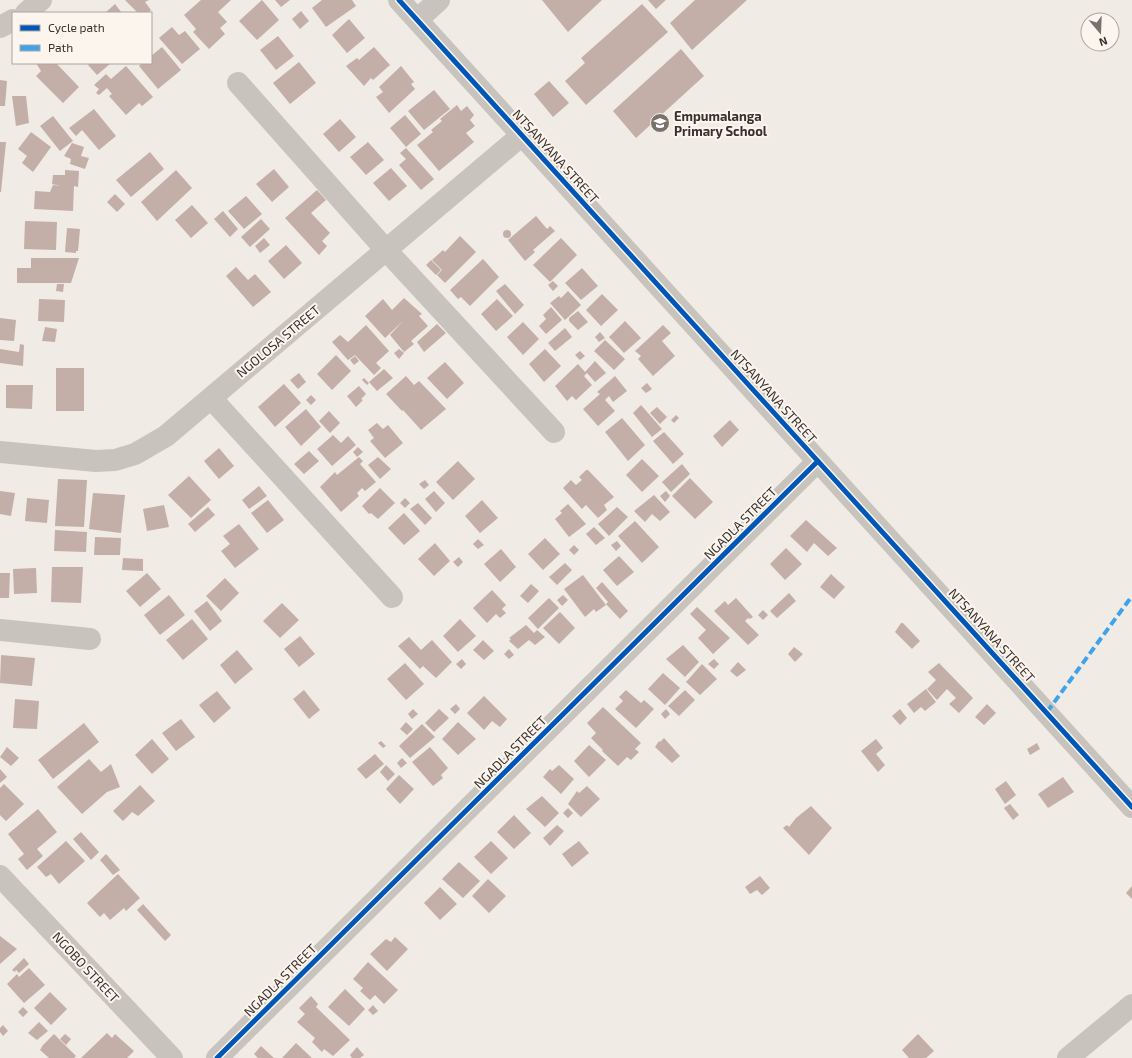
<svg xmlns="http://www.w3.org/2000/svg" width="1132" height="1058" font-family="'Exo 2',sans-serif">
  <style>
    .building { fill: #c3afa7 }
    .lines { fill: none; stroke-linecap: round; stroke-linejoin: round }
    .minor { stroke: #c9c3be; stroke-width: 22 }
    .quiet { stroke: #3fa3eb; stroke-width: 4; stroke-dasharray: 8 4; stroke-linecap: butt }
    .cycleway-casing { stroke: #fbf5ee; stroke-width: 8 }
    .cycleway { stroke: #0057b8; stroke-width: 5 }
    .labels { text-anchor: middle; stroke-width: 4; stroke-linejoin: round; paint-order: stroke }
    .poi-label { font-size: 13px; font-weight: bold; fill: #3b302b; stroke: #fbf5ee; text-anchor: start }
    .street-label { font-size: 13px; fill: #3b302b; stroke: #fbf5ee }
  </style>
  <rect width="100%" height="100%" fill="#f0ebe5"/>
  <path class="building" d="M125 0H149L145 2 151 10 148 13H138Z
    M201 0H231L218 12 227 22 220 28 225 34 209 49 193 32 196 29 184 15Z
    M262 0 279 20 257 40 239 21Z
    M275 0H290L281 7Z
    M322 0H352L356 6 326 27 312 8Z
    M542 0H602L568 32Z
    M648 0H666L656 9Z
    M695 0H747L692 50 670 23Z
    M115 4 122 13H105Z
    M642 4 668 32 586 105 565 81 585 63 581 58Z
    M301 11 309 21 300 29 292 19Z
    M349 19 365 38 347 53 332 35Z
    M172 27 179 35 185 31 200 49 182 64 159 38Z
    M278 36 294 56 276 70 260 50Z
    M162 47 181 70 158 89 139 66 142 63H151V56Z
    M374 47 390 65 373 80 371 78 364 86 346 66 357 58 359 60Z
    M681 49 704 76 636 138 613 111Z
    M299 62 316 83 290 104 273 83Z
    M36 63H56L79 87 63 103 36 76 41 71Z
    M90 63H111L97 75 88 65Z
    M126 66 153 97 142 106 139 103 126 115 109 96 112 94 107 88 99 95 96 93 99 89 94 85 106 74 111 79Z
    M401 66 414 82 411 84 415 89 389 113 376 97 383 92 379 87Z
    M0 80 7 81 5 106H0Z
    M549 81 569 103 553 117 534 94Z
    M434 90 450 109 424 130 408 111Z
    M12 96H26L29 123 16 126Z
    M457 105 461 111 467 106 474 115 470 120 475 126 466 133 474 142 439 171 417 145 433 132 431 130 442 121 440 119Z
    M94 109 116 136 99 150 82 130 76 136 69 128Z
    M405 115 421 134 406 147 390 128Z
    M53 116 73 141 60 151 40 126Z
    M340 119 356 137 339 152 323 134Z
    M31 132 51 147 33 172 22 163 27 156 18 149Z
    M0 142H6L1 192H0Z
    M368 142 384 160 366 175 350 157Z
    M72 143 84 147 81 156 89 158 85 169 70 164 71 159 64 156Z
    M406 148 434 179 421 190 399 165 406 159 400 153Z
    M150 152 164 169 131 197 116 180Z
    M391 168 407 186 389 201 373 183Z
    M274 169 289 187 272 202 256 184Z
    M65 170 79 171 78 187 74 186 73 211 34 209 35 191 50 192 53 185 61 186 52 184 53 175H65Z
    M176 170 192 188 157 221 141 202Z
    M317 190 326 200 311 213 330 233 322 241 327 246 319 255 285 218Z
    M115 194 125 204 117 212 107 202Z
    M246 196 262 214 244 229 228 211Z
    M192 205 208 223 191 238 175 220Z
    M223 211 238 229 230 237 214 219Z
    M536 216 547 229 550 226 555 231 533 250 535 252 525 261 508 240Z
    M261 219 270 229 250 247 241 237Z
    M25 221 57 222 56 250 24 249Z
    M67 228 80 229 78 251H76V253L65 252Z
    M503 234a4 4 0 1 1 8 0a4 4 0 1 1-8 0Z
    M460 236 476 252 445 283 437 275 442 270 432 260 443 250 445 252Z
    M264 238 270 245 260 253 255 246Z
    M561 238 577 255 550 282 533 265Z
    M286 245 302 263 284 279 268 261Z
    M31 258H79L71 283H17V268H31Z
    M483 259 499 277 470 306 461 297 458 299 450 290Z
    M431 260 441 270 436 275 426 265Z
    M236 267 248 280 255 274 271 292 253 307 226 276Z
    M582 268 598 286 581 300 565 283Z
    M553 281 558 286 553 291 548 285Z
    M57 284H64L63 292 56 291Z
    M505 284 524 305 515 314 496 291Z
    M568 291 581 305 565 320 550 303 559 296 561 298Z
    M602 294 618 310 601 326 586 310Z
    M404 298 422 314 419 316 428 326 411 341 414 344 404 352 390 335 403 321 385 338 365 316 383 299 392 310Z
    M39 299 65 300 64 322 38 321Z
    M497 299 513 316 496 331 481 314Z
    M551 307 562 320 546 334 539 326 546 319 543 315Z
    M578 311 588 322 578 330 569 321V318Z
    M0 318 16 320 14 341 0 340Z
    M625 321 641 338 624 353 609 337Z
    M523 322 539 339 523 355 507 337Z
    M437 324 446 333 424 352 417 342Z
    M366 325 389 351 376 363 381 368 374 375 355 355 348 360 332 342 340 335 348 342Z
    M663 325 671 333 662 341 675 356 653 376 638 359 641 356 635 351Z
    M45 327 57 329 55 342 42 341Z
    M565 328 572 337 555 351 548 343Z
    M600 332 605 338 599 342 595 337Z
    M605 340 625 359 614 370 594 351Z
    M20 344 24 345 23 366 0 363V349L19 352Z
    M399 349 404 353 399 359 394 353Z
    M545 349 561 366 544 382 529 364Z
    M580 351 585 356 580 360 575 355Z
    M336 355 351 371 332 390 317 374Z
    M355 356 359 361 354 365 350 360Z
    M595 361 606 373 595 382 587 373 584 376 592 385 576 400 572 396 567 401 555 386 578 364 585 372Z
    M445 362 464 383 447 399 427 378Z
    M56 368H84V411H56Z
    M384 369 393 378 377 391 369 382Z
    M299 373 306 382 298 389 290 380Z
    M406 376 414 385 419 381 446 409 421 430 403 410 402 411 386 394Z
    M615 376 627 391 613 402 609 396 605 400 615 411 598 426 583 409 600 394 597 392Z
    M364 378 369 383 367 385 362 380Z
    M647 383 652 389 646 393 641 388Z
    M284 384 301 403 275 427 258 407Z
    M6 385H33L32 409 6 408Z
    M359 386 366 394 361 399 363 400 356 407 347 396Z
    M311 395 316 400 311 405 306 400Z
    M641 405 662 429 652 437 633 413Z
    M657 407 667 417 660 424 650 413Z
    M306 409 321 427 301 446 285 427Z
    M329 411 340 423 330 433 319 421Z
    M676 415 679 418 674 423 671 420Z
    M622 418 645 445 628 461 605 432Z
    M730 420 739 430 722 447 713 436Z
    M377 423 383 429 388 425 403 443 385 458 370 441 374 438 368 430Z
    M664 432 684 454 673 464 653 441Z
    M333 435 341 443 348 436 356 445 332 466 317 449Z
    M358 447 363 452 357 457 353 452Z
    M219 448 234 466 219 479 204 461Z
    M309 451 319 461 304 474 294 464Z
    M359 457 363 461 360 464 376 482 365 491 362 488 357 493 359 496 341 512 320 487 335 472 337 475Z
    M378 457 391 469 380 479 368 465Z
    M642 459 659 476 642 492 626 475Z
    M458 461 475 479 453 500 436 482Z
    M682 464 690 474 671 492 662 482Z
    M586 470H588L614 497 604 505 607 510 598 518 586 505 582 509 563 488 571 480 576 485 582 480 579 477Z
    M189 476 211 500 191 518 168 495Z
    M690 478 713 502 695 519 672 496Z
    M58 479 87 480 84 527 55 526Z
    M425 480 429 485 424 489 419 484Z
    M259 486 267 496 249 509 242 500Z
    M380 488 395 503 378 519 371 513 369 514 362 506Z
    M0 491 15 493 11 516 0 514Z
    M434 491 445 503 436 512 425 499Z
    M666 491 670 496 665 502 660 496Z
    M93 493 125 495 121 533 89 529Z
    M654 495 670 512 660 521 652 514 645 522 634 511Z
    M27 498 49 500 47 523 25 521Z
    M405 498 410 503 405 508 400 503Z
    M268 500 284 520 267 533 251 513Z
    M482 500 498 518 480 533 465 516Z
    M418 503 432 518 425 525 410 509Z
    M568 504 586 524 569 537 555 519 562 513 560 511Z
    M164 505 169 527 147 531 143 509Z
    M208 507 215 515 195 532 188 524Z
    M617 507 628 517 609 536 598 524Z
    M404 513 420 531 404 545 388 528Z
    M806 520 837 548 828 556 814 543 807 552 790 536Z
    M635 521 659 547 642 563 618 536Z
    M239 524 259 549 235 568 221 551 230 544 223 536Z
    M594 527 605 538 596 545 586 534Z
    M55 530 87 532 86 552 54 551Z
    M95 537 121 538 120 555H94Z
    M545 538 560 554 543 570 528 554Z
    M478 539 484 545 478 549 473 544Z
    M617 541 621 546 616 551 611 545Z
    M435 543 450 561 434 576 418 559Z
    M574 545 579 550 574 555 569 550Z
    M786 548 802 564 785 580 770 564Z
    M501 549 516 567 500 582 484 564Z
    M619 556 634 572 617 586 603 570Z
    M459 557 463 562 458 567 453 562Z
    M123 558 143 559V571L122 570Z
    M565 563 572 570 557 585 549 577Z
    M52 567H83L81 603 51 602Z
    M36 568 37 593 14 594 13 569Z
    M0 573H10L9 598H0Z
    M147 573 161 589 140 607 126 591Z
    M831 574 845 587 834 599 820 587Z
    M583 575 606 605 596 612 594 609 585 617 564 589Z
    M225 578 239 593 221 611 206 596Z
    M602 582 628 611 620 619 606 604 608 602 596 588Z
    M531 584 539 591 528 603 520 596Z
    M492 590 506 605 502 609 506 613 500 618 496 614 487 623 473 608Z
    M789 593 796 601 777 618 770 611Z
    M169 595 185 615 160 635 144 615Z
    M563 595 568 600 562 606 557 600Z
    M549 598 559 608 538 629 528 618Z
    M736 598 753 617 750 619 748 618 745 621 759 635 748 645 714 611 725 601 728 605Z
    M207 601 222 621 210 631 194 611Z
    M282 603 299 620 280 638 263 621Z
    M697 607 730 638 713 654 698 638 706 630 690 614Z
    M763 610 768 615 763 620 758 615Z
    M560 612 575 628 559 644 543 628Z
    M192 619 208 639 183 660 166 640Z
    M460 619 476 636 458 652 443 636Z
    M901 623H903L920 641 912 649 895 632Z
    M526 625 534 633 537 630 545 637 535 645 529 640 518 649 509 641 511 639 509 638Z
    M300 636 315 654 299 667 284 649Z
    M409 637 421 650 432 640 452 662 436 678 423 666 420 669 398 646Z
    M483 640 494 651 484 660 473 650Z
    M683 645 699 662 685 677 666 659Z
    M794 647 803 654 795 662 788 654Z
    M509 649 514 655 509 659 504 654Z
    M237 650 253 669 235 684 220 665Z
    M1 655 35 658 32 686 0 683Z
    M462 659 466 664 461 669 456 664Z
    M714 659 719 664 714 669 708 664Z
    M738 662 746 670 737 677 730 671Z
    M405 663 424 684 406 700 387 679Z
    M939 663 973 698 959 713 949 704 956 698 947 689 937 700 927 689 936 680 928 672Z
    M702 664 717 679 700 695 686 682Z
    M663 673 680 688 665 705 648 689Z
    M926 689 936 702 925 711 921 707 914 713 907 704Z
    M304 690 320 710 309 719 293 699Z
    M626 690 641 703 644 700 654 709 636 728 615 709 623 701 619 697Z
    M685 690 695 700 679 716 668 706Z
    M217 691 231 708 214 723 199 705Z
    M484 696 507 719 500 727 492 721 484 730 467 713Z
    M15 699 39 701 37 729 13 728Z
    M456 704 460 709 455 714 450 709Z
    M987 704 996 713 984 725 975 717Z
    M603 707 641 743 635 749 639 752 631 760 627 757 618 766 602 751 603 750 591 738 596 733 587 723Z
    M413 709 418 714 412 719 408 714Z
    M439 709 449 718 434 732 425 723Z
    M666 709 670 714 665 719 661 714Z
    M900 709 907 718 900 725 892 716Z
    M181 719 195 737 176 751 162 733Z
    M406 722 413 729 407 735 400 729Z
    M458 722 476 739 458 755 442 739Z
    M84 723 99 742 53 779 38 760Z
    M422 724 435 737 410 758 399 746Z
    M664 738 680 756 672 763 655 747 659 741 660 742Z
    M152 739 169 759 152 774 135 755Z
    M876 739 883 748 876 754 885 765 878 772 861 751Z
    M381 741 386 746 383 748 378 743Z
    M1037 743 1040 749 1030 755 1027 749Z
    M589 745 606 760 589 777 574 761Z
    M7 747 19 758 11 766 0 757Z
    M430 747 448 768 441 775 443 778 433 786 412 762Z
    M375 754 384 764 366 779 357 769Z
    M402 758 407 763 401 768 397 763Z
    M89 759 101 772 111 764 120 787 107 792 82 814 57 787Z
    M386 765 395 774 388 781 380 772Z
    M559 765 574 779 561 794 543 777 550 769 552 771Z
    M0 769 7 777 0 783Z
    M399 775 414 789 400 804 386 789Z
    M1063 777 1074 792 1048 808 1038 794Z
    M1006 781 1016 795 1005 804 995 789Z
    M4 784 24 804 6 821 0 815V788Z
    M140 785 155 801 138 816 132 812 123 821 113 811Z
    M587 786 600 799 581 817 568 804 577 791 579 793Z
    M542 796 559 813 545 827 526 809Z
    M1010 804 1019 815 1013 820 1004 808Z
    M811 806 832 828 809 855 783 828 787 825 789 827 796 818Z
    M568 808 573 813 568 818 563 813Z
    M38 809 57 832 37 849 43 856 27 870 18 859 24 854 8 834Z
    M514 815 531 833 514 849 497 832Z
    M557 825 564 831 550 846 543 838Z
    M81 832 99 852 91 860 73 839Z
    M66 841 85 861 59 884 51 874 46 877 37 867Z
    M491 841 508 858 491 874 474 857Z
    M579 841 589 853 572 867 562 854Z
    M106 854 120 870 113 875 100 860Z
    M459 862 480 881 463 898 442 879Z
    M118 874 140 898 126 911 124 908 110 920 104 913 100 917 87 903Z
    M760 876 770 888 762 895 757 890 750 894 745 887Z
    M488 879 506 896 489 913 472 896Z
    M1132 886V899L1126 893Z
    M440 887 457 904 440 920 424 903Z
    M143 904 171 935 165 941 137 910Z
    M0 936 17 949 0 964Z
    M395 937 408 949 387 971 370 954 386 939 391 942Z
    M24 958 29 964 19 973 16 970 15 972 12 970Z
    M368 962 398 990 384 1004 375 995 370 1000 360 991 363 988 353 979Z
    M29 968 45 985 24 1003 7 984 17 974 19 977Z
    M345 989 365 1009 349 1026 328 1007Z
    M50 992 67 1009 51 1025 34 1008Z
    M311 996 318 1004 316 1007 350 1040 333 1056 324 1049 322 1052 312 1042 315 1038 297 1022 305 1014 299 1008Z
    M373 1005 378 1011 373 1015 368 1010Z
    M23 1007 28 1012 23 1017 18 1012Z
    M39 1022 48 1031 37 1040 28 1033Z
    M3 1025 8 1031 3 1036 0 1032V1028Z
    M107 1033 112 1038 115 1034 134 1051 127 1058H81Z
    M54 1034 76 1056 74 1058H49L40 1050 43 1045Z
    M65 1034 71 1039 66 1045 60 1039Z
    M918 1034 934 1051 926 1058H909L902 1050Z
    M296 1043 312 1058H282Z
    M261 1046 274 1058H258L254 1054Z
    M357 1047 364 1055 360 1058H352L350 1055Z"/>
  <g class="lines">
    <path class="minor" d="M399 0 1132 807
      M26 13 41 0
      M417 20 439 0
      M0 27 13 20
      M238 83 386 250 554 432
      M211 398 392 597
      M0 452 96 461 115 460 135 454 166 436 522 135
      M0 630 90 639
      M0 876 172 1058
      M217 1058 818 461
      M1068 1058 1132 1005"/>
    <path class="quiet" d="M1047 712 1132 596"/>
    <g class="cycleway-casing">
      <path id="cycleway" d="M399 0 1132 807
        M217 1058 818 461"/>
    </g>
    <use href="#cycleway" class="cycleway"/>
  </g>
  <defs>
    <g id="school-disc" transform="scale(1)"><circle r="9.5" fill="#7a716c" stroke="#fbf5ee"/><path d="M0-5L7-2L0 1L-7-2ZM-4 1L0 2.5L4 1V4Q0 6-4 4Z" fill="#fff"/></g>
  </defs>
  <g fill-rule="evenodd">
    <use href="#school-disc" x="660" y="123"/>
  </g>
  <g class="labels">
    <g class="poi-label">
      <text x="674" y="121">Empumalanga<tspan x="674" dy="15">Primary School</tspan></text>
    </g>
    <g class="street-label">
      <text transform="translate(556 156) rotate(48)" y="5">NTSANYANA STREET</text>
      <text transform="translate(278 341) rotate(-40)" y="5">NGOLOSA STREET</text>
      <text transform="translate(774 396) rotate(48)" y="5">NTSANYANA STREET</text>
      <text transform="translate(740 523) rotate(-45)" y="5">NGADLA STREET</text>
      <text transform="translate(992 635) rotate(48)" y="5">NTSANYANA STREET</text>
      <text transform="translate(510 752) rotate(-45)" y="5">NGADLA STREET</text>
      <text transform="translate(86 967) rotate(47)" y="5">NGOBO STREET</text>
      <text transform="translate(280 980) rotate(-45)" y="5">NGADLA STREET</text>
    </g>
  </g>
  <rect x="12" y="12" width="140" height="52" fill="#fbf5ee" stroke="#aea6a0"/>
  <rect x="20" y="25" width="20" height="6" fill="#0057b8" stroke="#aea6a0"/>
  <text x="48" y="32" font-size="12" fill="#3b302b">Cycle path</text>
  <rect x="20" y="45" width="20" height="6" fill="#3fa3eb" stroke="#aea6a0"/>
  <text x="48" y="52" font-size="12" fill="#3b302b">Path</text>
  <g transform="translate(1100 32) rotate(161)"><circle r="19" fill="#fbf5ee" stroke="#aea6a0"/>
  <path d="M0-3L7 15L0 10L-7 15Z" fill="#7a716c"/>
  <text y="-6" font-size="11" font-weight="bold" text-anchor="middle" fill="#3b302b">N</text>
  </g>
</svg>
